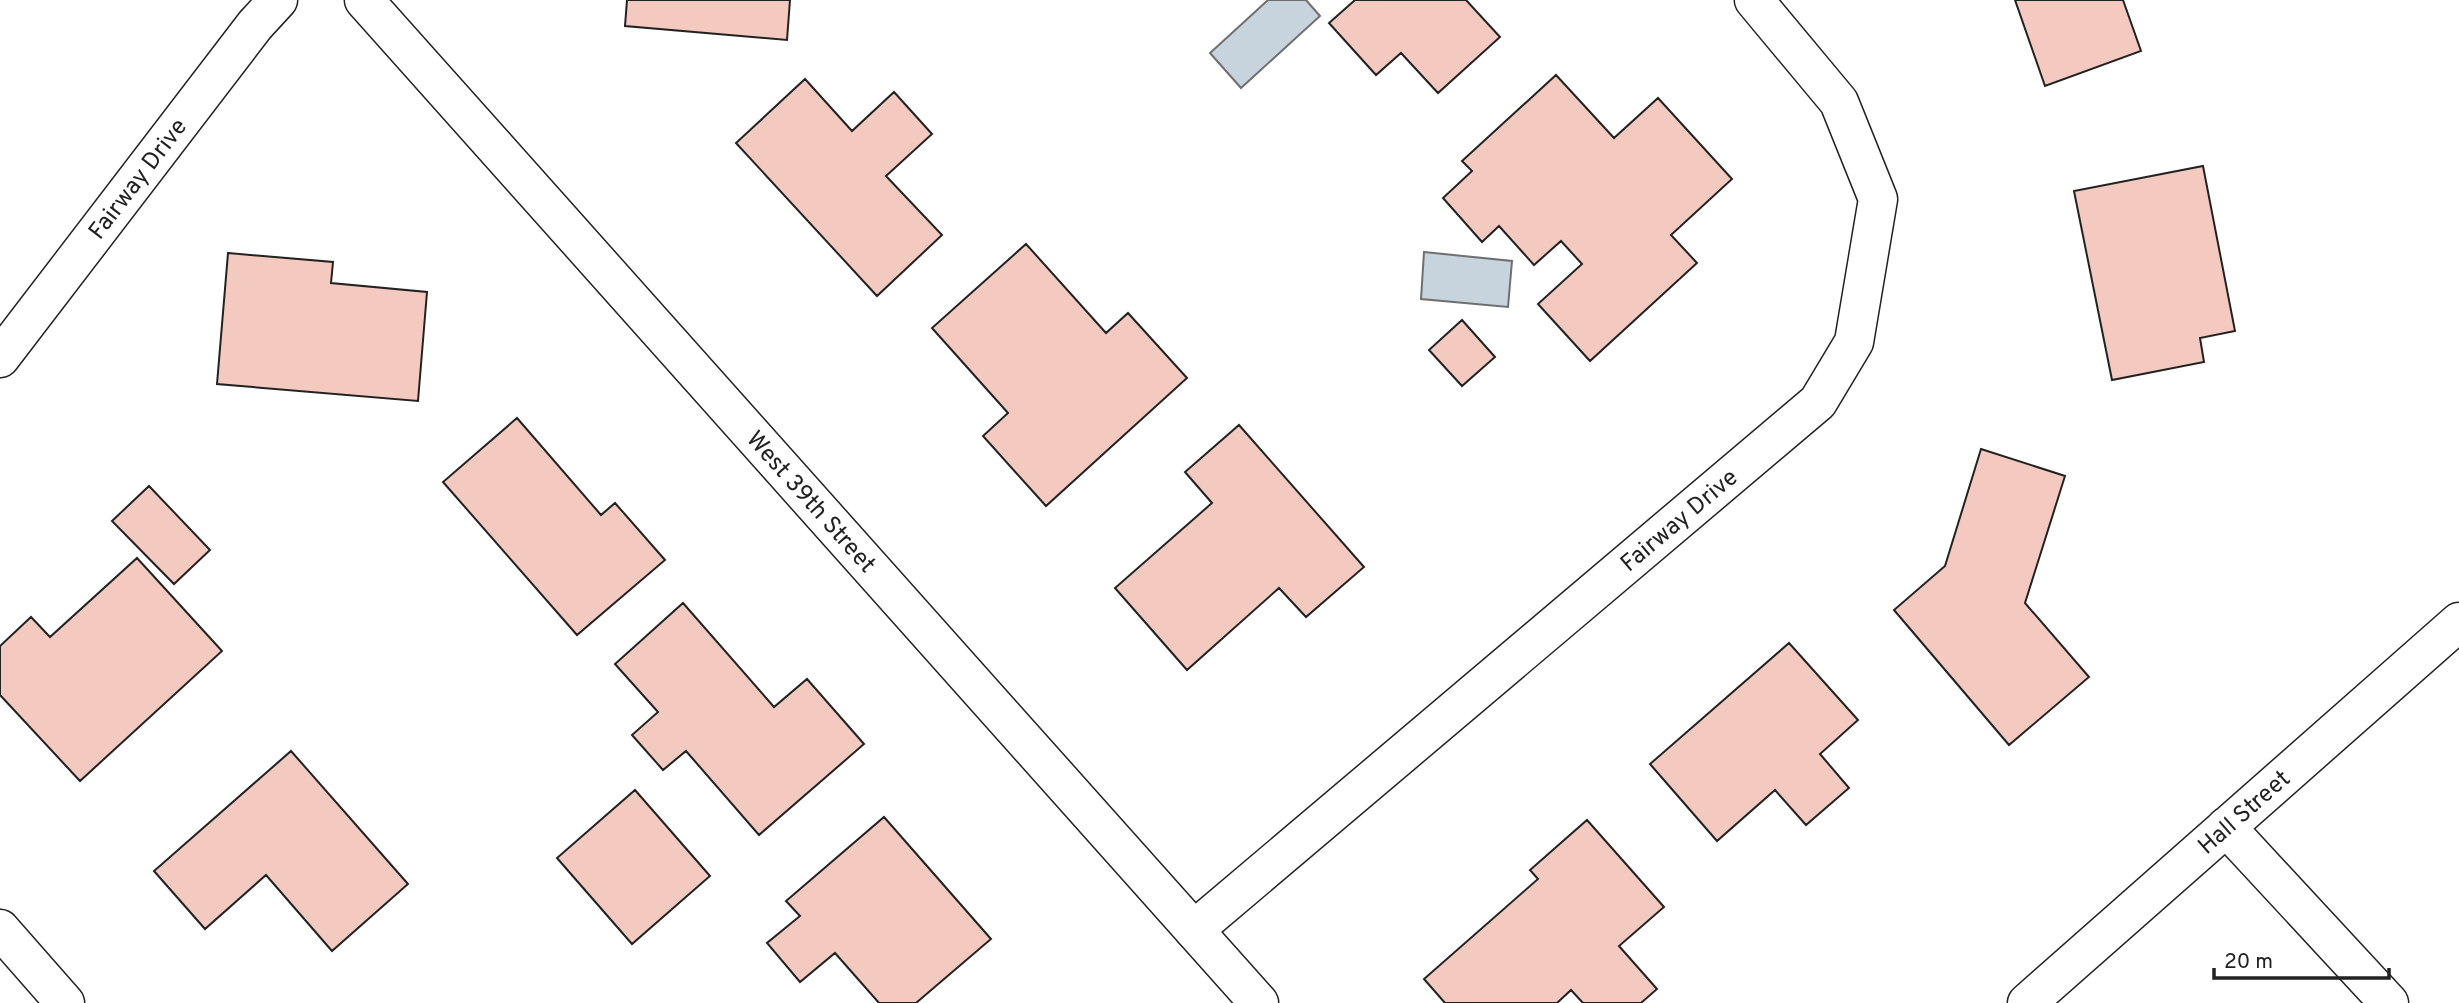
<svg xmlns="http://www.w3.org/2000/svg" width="2459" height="1003" font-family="Overpass,sans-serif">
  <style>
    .water { fill: #c7d3dd; stroke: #6f6f6f; stroke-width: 2 }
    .building { fill: #f3c9c0; stroke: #222; stroke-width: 2 }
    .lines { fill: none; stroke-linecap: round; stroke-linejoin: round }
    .street-casing { stroke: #222; stroke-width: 41 }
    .secondary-casing { stroke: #222; stroke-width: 41 }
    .street { stroke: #fff; stroke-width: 38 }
    .secondary { stroke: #fff; stroke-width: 38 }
    .labels { text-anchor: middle; stroke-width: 5; stroke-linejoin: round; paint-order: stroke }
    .street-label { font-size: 24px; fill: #222; stroke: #fff }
  </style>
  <rect width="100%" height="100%" fill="#fff"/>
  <path class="water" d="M1268 0H1306L1320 16 1241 88 1210 53Z
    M1424 252 1512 261 1508 307 1421 299Z"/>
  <path class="building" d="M627 0H790L787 40 625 26Z
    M1355 0H1466L1500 37 1438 93 1401 53 1376 75 1329 23Z
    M2015 0H2123L2141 51 2045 86Z
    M1556 75 1614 138 1658 98 1732 179 1671 235 1697 263 1590 361 1538 304 1582 264 1561 241 1534 265 1499 226 1482 242 1443 198 1472 171 1462 161Z
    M805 79 852 131 894 92 932 134 886 176 942 235 877 296 736 143Z
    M2203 166 2235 331 2200 338 2204 362 2112 380 2074 191Z
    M1026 244 1106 333 1128 313 1187 378 1046 506 983 436 1008 413 932 328Z
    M228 253 333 262 331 283 427 292 418 401 217 384Z
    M1462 320 1495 357 1462 386 1429 350Z
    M517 418 601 515 615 503 665 560 577 635 443 482Z
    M1239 425 1364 567 1306 617 1279 588 1187 670 1115 588 1212 503 1185 472Z
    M1981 449 2065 476 2025 603 2089 677 2009 745 1894 610 1945 566Z
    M149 486 210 550 174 584 112 521Z
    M137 558 222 651 80 781 0 695V646L31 617 50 637Z
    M683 603 774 707 807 679 864 744 759 835 686 751 663 770 632 735 658 712 615 664Z
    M1789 643 1858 720 1820 754 1849 788 1806 825 1775 790 1717 841 1650 764Z
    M291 751 408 884 332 951 266 875 205 929 154 871Z
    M635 790 710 876 632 944 557 858Z
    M884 817 991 939 916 1003H879L835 953 800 982 767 943 800 916 786 901Z
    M1587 820 1664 907 1619 946 1657 989 1641 1003H1583L1571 990 1557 1003H1445L1424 979 1538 879 1530 870Z"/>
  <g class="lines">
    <g class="street-casing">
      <g id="street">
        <path id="s1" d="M364 0 1259 1003"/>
        <path id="s2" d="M0 358 255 25 278 0"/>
        <path d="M2226 827 2389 1003"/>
        <path d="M0 929 65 1003"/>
        <path id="s3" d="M1194 930 1818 402 1854 342 1878 199 1839 102 1754 0"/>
      </g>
    </g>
    <g class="secondary-casing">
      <g id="secondary">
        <path id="s4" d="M2027 1003 2459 622"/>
      </g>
    </g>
    <use href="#street" class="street"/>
    <use href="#secondary" class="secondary"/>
  </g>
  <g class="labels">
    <g class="street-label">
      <text dy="8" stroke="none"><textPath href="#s2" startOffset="226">Fairway Drive</textPath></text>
      <text dy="8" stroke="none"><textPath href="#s1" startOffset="672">West 39th Street</textPath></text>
      <text dy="8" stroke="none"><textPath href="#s3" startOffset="635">Fairway Drive</textPath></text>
      <text dy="8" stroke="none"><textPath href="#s4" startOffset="289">Hall Street</textPath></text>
    </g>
  </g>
  <path d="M2214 968v10h175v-10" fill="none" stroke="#222222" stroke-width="3.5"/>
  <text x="2224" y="968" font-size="21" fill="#222222" stroke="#ffffff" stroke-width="5" paint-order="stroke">20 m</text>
</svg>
